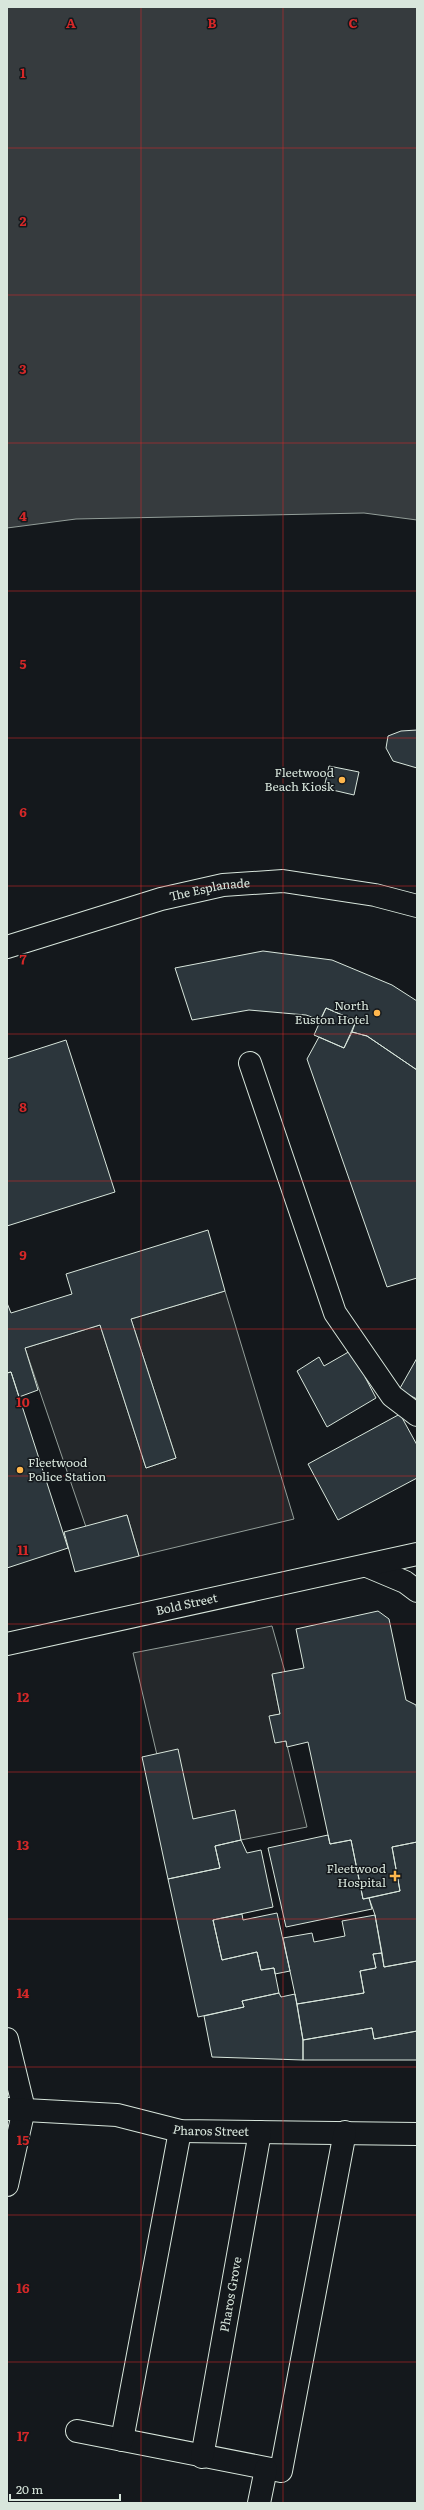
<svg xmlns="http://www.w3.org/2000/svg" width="424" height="2510" font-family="Literata,serif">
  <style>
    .parking { fill: #24282b; stroke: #939e99 }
    .water { fill: #363b3e; stroke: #939e99 }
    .building { fill: #2c363c; stroke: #d8e6dc }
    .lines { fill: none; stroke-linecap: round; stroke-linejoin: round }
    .minor-casing { stroke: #d8e6dc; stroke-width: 24 }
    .minor { stroke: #14181c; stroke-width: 22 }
    .grid { fill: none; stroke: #d62828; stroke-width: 1; stroke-opacity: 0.55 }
    .poi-dot { fill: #ffb74d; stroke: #14181c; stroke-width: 1.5 }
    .labels { text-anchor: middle; stroke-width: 3; stroke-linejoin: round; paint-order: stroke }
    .poi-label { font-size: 12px; fill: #d8e6dc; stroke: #14181c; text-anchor: end }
    .street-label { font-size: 12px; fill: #d8e6dc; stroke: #14181c }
    .grid-label { font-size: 13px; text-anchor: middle; font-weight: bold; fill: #d62828; stroke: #14181c; stroke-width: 3; stroke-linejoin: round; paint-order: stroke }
  </style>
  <rect width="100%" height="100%" fill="#14181c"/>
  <path class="parking" d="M225 1291 294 1519 139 1556 127 1515 86 1527 25 1348 100 1325 146 1468 176 1458 131 1319Z
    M272 1626 285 1672 272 1675 280 1714 270 1716 286 1741 307 1827 241 1840 235 1811 193 1819 157 1755 133 1653Z"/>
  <path class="water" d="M7 7H417V520L364 513 76 519 7 528Z"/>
  <path class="building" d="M417 730V768L393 761 386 748 388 736 401 731Z
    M329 766 359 772 354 795 324 788Z
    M263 951 332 960 392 985 417 1001V1070L367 1036 352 1032 356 1021 326 1008 320 1020 306 1015 249 1010 192 1020 175 968Z
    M326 1008 356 1021 344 1048 314 1035Z
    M352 1032 367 1036 417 1070V1278L387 1287 307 1059 319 1037 344 1048Z
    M66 1040 115 1192 7 1226V1059Z
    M208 1230 225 1291 131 1319 176 1458 146 1468 100 1325 25 1348 38 1390 19 1397 11 1372 7 1373V1303L11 1313 72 1294 66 1274Z
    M352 1350 370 1374 365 1377 376 1398 327 1427 297 1371 319 1357 324 1366Z
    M417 1358V1399L399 1390Z
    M11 1372 68 1548 7 1568V1373Z
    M400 1414 417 1445V1478L338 1520 308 1464Z
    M127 1515 139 1556 75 1572 64 1532Z
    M378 1611 389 1619 406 1700 416 1705 417 1711V1842L392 1847 400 1891 363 1899 351 1840 330 1844 308 1742 287 1747 286 1741 275 1743 269 1716 280 1714 272 1674 304 1668 296 1629Z
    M178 1749 193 1819 235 1810 241 1840 215 1846 220 1868 168 1879 142 1757Z
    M328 1835 330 1844 351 1840 363 1899 369 1898 372 1909 286 1927 268 1848Z
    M241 1840 247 1853 261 1850 273 1907 213 1920 222 1960 257 1952 261 1970 274 1968 279 1993 242 2001 244 2007 198 2017 168 1879 220 1868 215 1846Z
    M417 1842V1961L384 1967 375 1915 369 1898 400 1891 392 1847Z
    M277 1913 290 1971 275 1974 274 1968 261 1970 257 1952 222 1960 213 1920 242 1914 243 1920Z
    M375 1915 382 1953 373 1954 376 1968 360 1971 364 1993 297 2004 283 1938 312 1933 314 1942 345 1936 342 1921Z
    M382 1953 384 1967 417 1961V2031L374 2039 372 2028 303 2040 297 2004 364 1993 360 1971 376 1968 373 1954Z
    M279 1993 281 1997 295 1994 303 2040V2060L212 2057 204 2016 244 2007 242 2001Z
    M372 2028 374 2039 417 2031V2060H303V2040Z"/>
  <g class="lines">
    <g class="minor-casing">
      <g id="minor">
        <path id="s1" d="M7 947 161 899 223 885 283 881 375 895 417 906"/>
        <path d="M250 1063 335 1313 392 1396 417 1415"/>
        <path d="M367 1566 405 1582 417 1591"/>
        <path id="s2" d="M7 1644 417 1554"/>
        <path d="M7 2039 24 2109 7 2185"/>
        <path id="s3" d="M7 2109 117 2115 180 2131 417 2134"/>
        <path d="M77 2431 281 2471 345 2132"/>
        <path d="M122 2440 180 2131"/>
        <path id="s4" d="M202 2457 260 2132"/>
        <path d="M259 2503 266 2469"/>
      </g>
    </g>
    <use href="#minor" class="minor"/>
  </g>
  <path class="grid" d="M141 7V2503M283 7V2503M7 148H417M7 295H417M7 443H417M7 591H417M7 738H417M7 886H417M7 1034H417M7 1181H417M7 1329H417M7 1476H417M7 1624H417M7 1772H417M7 1919H417M7 2067H417M7 2215H417M7 2362H417"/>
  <g class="poi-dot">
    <circle cx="342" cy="780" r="4"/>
    <circle cx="377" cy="1013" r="4"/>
    <circle cx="20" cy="1470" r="4"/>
    <path d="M393 1870h4v4h4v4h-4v4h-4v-4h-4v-4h4z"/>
  </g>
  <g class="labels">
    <g class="poi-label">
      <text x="334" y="777">Fleetwood<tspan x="334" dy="14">Beach Kiosk</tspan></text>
      <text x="369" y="1010">North<tspan x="369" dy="14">Euston Hotel</tspan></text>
      <text x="28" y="1467" text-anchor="start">Fleetwood<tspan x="28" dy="14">Police Station</tspan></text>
      <text x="386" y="1873">Fleetwood<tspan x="386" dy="14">Hospital</tspan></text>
    </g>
    <g class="street-label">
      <text dy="4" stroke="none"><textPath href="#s1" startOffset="211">The Esplanade</textPath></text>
      <text dy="4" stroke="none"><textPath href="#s2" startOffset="184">Bold Street</textPath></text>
      <text dy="4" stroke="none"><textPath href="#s3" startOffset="206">Pharos Street</textPath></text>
      <text dy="4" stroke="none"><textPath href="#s4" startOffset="165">Pharos Grove</textPath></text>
    </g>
  </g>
  <g class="grid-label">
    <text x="71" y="28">A</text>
    <text x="212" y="28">B</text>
    <text x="353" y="28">C</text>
    <text x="23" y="78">1</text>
    <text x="23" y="226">2</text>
    <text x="23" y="374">3</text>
    <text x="23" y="521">4</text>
    <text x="23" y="669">5</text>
    <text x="23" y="817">6</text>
    <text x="23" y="964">7</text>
    <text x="23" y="1112">8</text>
    <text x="23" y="1260">9</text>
    <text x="23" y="1407">10</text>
    <text x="23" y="1555">11</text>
    <text x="23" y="1702">12</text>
    <text x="23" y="1850">13</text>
    <text x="23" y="1998">14</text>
    <text x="23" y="2145">15</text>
    <text x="23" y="2293">16</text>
    <text x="23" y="2441">17</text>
  </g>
  <rect width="424" height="2510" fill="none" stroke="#d8e6dc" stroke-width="16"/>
  <path d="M10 2494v6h110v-6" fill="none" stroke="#d8e6dc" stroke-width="2"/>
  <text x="16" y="2494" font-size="12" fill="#d8e6dc" stroke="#14181c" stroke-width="3" paint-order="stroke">20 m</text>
</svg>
